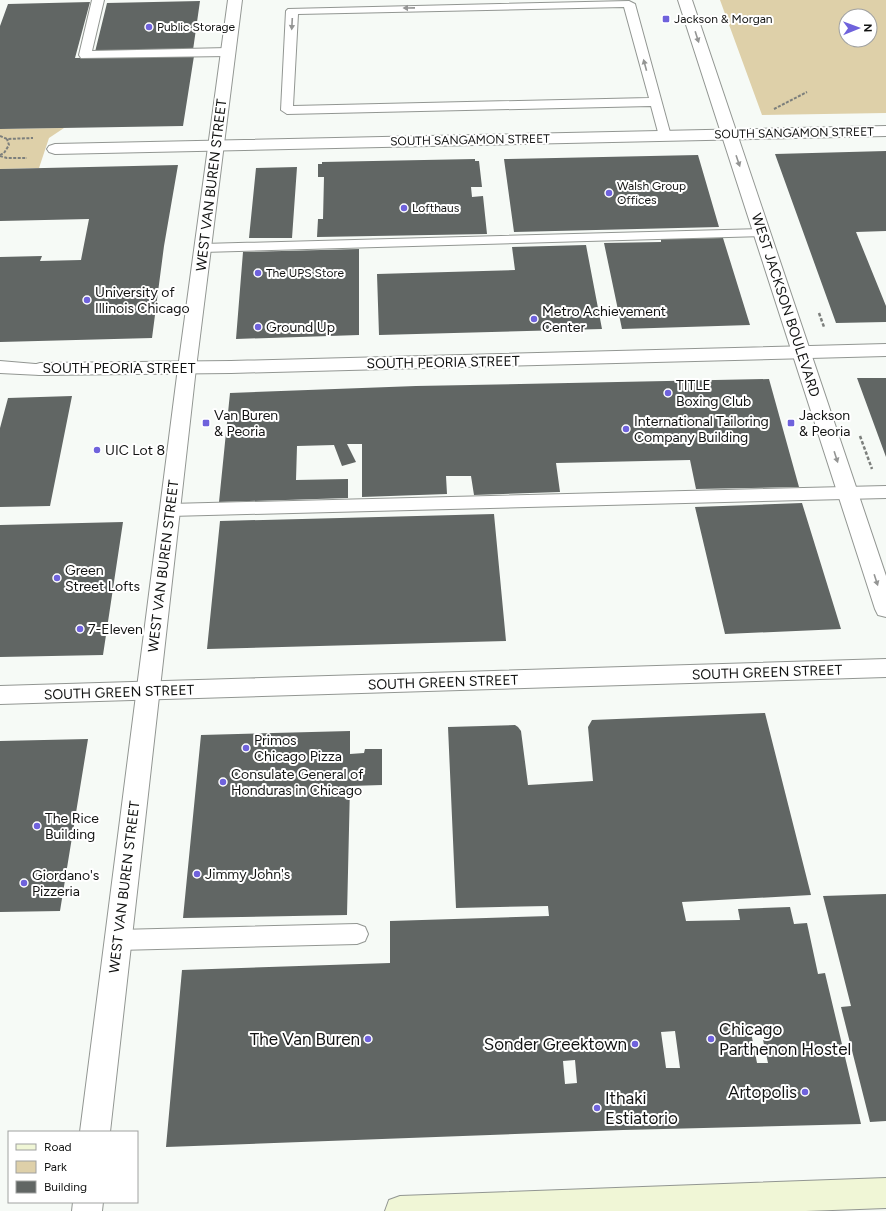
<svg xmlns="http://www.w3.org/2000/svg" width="886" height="1211" font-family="Figtree,sans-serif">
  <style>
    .green { fill: #ded0a9; fill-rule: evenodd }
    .building { fill: #616664; fill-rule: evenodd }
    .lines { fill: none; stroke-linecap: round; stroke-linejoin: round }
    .service-casing { stroke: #929692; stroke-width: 2 }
    .pedestrian-casing { stroke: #929692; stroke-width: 2 }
    .minor-casing { stroke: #929692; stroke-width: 2 }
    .tertiary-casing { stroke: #929692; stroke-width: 2 }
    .secondary-casing { stroke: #929692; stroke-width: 2 }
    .path-far1 { stroke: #7c7f7c; stroke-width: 2; stroke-dasharray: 3 1.5; stroke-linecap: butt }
    .path { stroke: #7c7f7c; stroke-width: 2.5; stroke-dasharray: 3.5 2; stroke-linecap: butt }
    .service { fill: #fff; fill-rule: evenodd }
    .pedestrian { fill: #fff; fill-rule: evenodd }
    .minor { fill: #fff; fill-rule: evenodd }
    .tertiary { fill: #fff; fill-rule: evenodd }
    .secondary { fill: #f0f6d6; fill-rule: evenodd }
    .oneway { fill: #949594 }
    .poi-dot { fill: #6f62dc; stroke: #fff; stroke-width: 1.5 }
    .labels { text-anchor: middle; stroke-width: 4; stroke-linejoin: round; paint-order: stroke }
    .far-poi-label { font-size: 12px; fill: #121312; stroke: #fff; text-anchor: start }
    .far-street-label { font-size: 12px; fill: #121312; stroke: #fff }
    .street-label { font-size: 14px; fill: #121312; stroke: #fff }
    .poi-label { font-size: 14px; fill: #121312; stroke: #fff; text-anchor: start }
    .near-poi-label { font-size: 17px; fill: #121312; stroke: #fff; text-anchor: end }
  </style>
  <rect width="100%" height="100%" fill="#f6faf6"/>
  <path class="green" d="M720 0H886V113L762 115ZM846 16H870V40H846Z
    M64 128 49 138 39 168 0 169V129Z"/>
  <path class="building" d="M200 1 193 50 95 52 107 3Z
    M90 2 75 58 194 56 183 126 0 129V26L8 4Z
    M886 151V231L856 232 886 306V322L836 323 775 154Z
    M698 155 719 227 514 232 504 159Z
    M475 159V161H479L482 187H471L472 197 483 196 487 234 317 237 318 219H323L324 177H318V164H322V162Z
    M178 165 164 246 152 338 0 342V257L42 256 40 261 81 260 89 219 0 221V169Z
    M297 167 292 238H249L256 168Z
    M723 238 750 325 622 329 604 243 661 242V239Z
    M586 245 602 329 379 335 377 274 515 270 512 247Z
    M359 249V335L236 339 243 252Z
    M857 378H886V457Z
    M769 379 799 487 696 489 690 460 556 463 560 492 474 495 471 476H446L447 494 362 497V444H347L356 462 342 466 334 445 297 446 296 480 348 479V498L219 502 230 393 416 386Z
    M72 396 50 506 0 507V428L8 398Z
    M802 503 841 629 725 634 695 507Z
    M494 514 506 641 207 649 220 521Z
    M123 522 103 655 0 657V525Z
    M765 713 811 895 682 902 686 921 740 920 738 909 790 907 794 924 807 923 818 974 825 973 861 1124 623 1130 166 1147 182 970 390 963V921L549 916 548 906 456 908 448 727 515 725 518 727 521 731 528 785 593 781 588 727 592 720ZM760 1026 768 1063H757L750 1027ZM675 1031 680 1068H666L661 1032ZM575 1060 577 1083 565 1084 563 1061Z
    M350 731V754L364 753 365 749H382V785L350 786 347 915 183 918 201 735Z
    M88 739 60 911 0 912V741Z
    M886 894V1121L870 1122 841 1007 851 1006 823 896Z"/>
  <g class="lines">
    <g class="service-casing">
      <path id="service" d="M92 0H104L92 51 228 48 234 52 228 56 81 58 79 55Z
        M629 1 635 4 671 136 670 139 665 140 659 136 651 106 287 114 281 110 286 11 288 9ZM624 7 649 98 293 106 298 14Z
        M762 229 767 230 769 233 767 236 203 252 198 251 196 248 198 245 203 244Z
        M886 486V498L170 516 164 514 162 510 164 506 170 504Z
        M357 924 365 927 368 934 365 941 357 944 118 950 110 947 107 940 110 933 118 930Z"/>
    </g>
    <g class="pedestrian-casing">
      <path id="pedestrian" d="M0 361 47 365 49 369 47 373 40 375 0 373Z"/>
    </g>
    <g class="minor-casing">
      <path id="minor" d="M886 126V136L55 154 49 152 47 149 49 146 55 144Z
        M886 344V356L231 373 40 375 33 373 31 369 33 365 40 363 231 361Z
        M886 659V677L0 704V686Z"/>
    </g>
    <g class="tertiary-casing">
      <path id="tertiary" d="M228 0H242L196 368 110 1132H80L178 368Z
        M678 0H692L886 576V617L878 615 875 609Z
        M73 1202H103L102 1211H72Z"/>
    </g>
    <g class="secondary-casing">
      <path id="secondary" d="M886 1178V1208L806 1211H385L389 1200 400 1196Z"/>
    </g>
    <path class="path-far1" d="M774 109 807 92
      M0 136 7 139 33 138
      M0 155 4 153 9 145 7 139
      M0 156 7 158H27"/>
    <path class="path" d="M819 313 824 327
      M860 436 872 469"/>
    <use href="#service" class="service"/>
    <use href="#pedestrian" class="pedestrian"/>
    <use href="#minor" class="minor"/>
    <use href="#tertiary" class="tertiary"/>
    <use href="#secondary" class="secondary"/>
  </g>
  <defs><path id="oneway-solid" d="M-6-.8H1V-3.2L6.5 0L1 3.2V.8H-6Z"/></defs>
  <g class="oneway">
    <use href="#oneway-solid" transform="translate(409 8) rotate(179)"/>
    <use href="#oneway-solid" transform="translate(292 24) rotate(93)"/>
    <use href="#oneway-solid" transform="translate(697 37) rotate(72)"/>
    <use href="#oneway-solid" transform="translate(645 65) rotate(-105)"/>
    <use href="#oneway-solid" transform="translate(738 161) rotate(71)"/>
    <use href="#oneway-solid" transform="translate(836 457) rotate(72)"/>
    <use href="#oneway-solid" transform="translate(876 580) rotate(72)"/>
  </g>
  <g class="poi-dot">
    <rect x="662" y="15" width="8" height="8" rx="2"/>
    <circle cx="149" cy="27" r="4"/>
    <circle cx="609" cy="193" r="4"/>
    <circle cx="404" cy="208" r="4"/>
    <circle cx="258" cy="273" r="4"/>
    <circle cx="87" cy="300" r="4"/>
    <circle cx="534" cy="319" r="4"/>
    <circle cx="258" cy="327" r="4"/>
    <circle cx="668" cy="393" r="4"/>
    <rect x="202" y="419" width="8" height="8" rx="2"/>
    <rect x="787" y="419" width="8" height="8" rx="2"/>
    <circle cx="626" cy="429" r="4"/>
    <circle cx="97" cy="450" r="4"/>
    <circle cx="57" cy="578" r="4"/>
    <circle cx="80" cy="629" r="4"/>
    <circle cx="246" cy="748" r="4"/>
    <circle cx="223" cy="782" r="4"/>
    <circle cx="37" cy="826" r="4"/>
    <circle cx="197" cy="874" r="4"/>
    <circle cx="24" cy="883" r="4"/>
    <circle cx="368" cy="1039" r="4"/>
    <circle cx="711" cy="1039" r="4"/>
    <circle cx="635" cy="1044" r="4"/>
    <circle cx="805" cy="1092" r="4"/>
    <circle cx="597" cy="1108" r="4"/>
  </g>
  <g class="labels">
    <g class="far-poi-label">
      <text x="674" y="23">Jackson &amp; Morgan</text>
      <text x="157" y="31">Public Storage</text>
      <text x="617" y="190">Walsh Group<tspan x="617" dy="14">Offices</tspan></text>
      <text x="412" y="212">Lofthaus</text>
      <text x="266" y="277">The UPS Store</text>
    </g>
    <g class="far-street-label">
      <text transform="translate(794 133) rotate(-1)" y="4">SOUTH SANGAMON STREET</text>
      <text transform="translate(470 140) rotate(-1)" y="4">SOUTH SANGAMON STREET</text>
    </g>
    <g class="street-label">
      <text transform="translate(211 185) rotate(-83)" y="5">WEST VAN BUREN STREET</text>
      <text transform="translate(786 305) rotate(72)" y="5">WEST JACKSON BOULEVARD</text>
      <text transform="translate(443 362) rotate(-1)" y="5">SOUTH PEORIA STREET</text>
      <text x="119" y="373">SOUTH PEORIA STREET</text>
      <text transform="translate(163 566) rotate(-83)" y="5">WEST VAN BUREN STREET</text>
      <text transform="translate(767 672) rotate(-2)" y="5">SOUTH GREEN STREET</text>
      <text transform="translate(443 682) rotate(-2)" y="5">SOUTH GREEN STREET</text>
      <text transform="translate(119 692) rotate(-2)" y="5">SOUTH GREEN STREET</text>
      <text transform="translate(124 887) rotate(-83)" y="5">WEST VAN BUREN STREET</text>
    </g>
    <g class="poi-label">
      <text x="95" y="297">University of<tspan x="95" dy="16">Illinois Chicago</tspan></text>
      <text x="542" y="316">Metro Achievement<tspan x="542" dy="16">Center</tspan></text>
      <text x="266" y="332">Ground Up</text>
      <text x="676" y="390">TITLE<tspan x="676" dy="16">Boxing Club</tspan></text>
      <text x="214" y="420">Van Buren<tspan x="214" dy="16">&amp; Peoria</tspan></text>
      <text x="799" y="420">Jackson<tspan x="799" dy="16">&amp; Peoria</tspan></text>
      <text x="634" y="426">International Tailoring<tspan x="634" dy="16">Company Building</tspan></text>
      <text x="105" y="455">UIC Lot 8</text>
      <text x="65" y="575">Green<tspan x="65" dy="16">Street Lofts</tspan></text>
      <text x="88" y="634">7-Eleven</text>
      <text x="254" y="745">Primos<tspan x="254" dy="16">Chicago Pizza</tspan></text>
      <text x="231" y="779">Consulate General of<tspan x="231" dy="16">Honduras in Chicago</tspan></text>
      <text x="45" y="823">The Rice<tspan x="45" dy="16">Building</tspan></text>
      <text x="205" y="879">Jimmy John's</text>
      <text x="32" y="880">Giordano's<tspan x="32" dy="16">Pizzeria</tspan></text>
    </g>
    <g class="near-poi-label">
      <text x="719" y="1035" text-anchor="start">Chicago<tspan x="719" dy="20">Parthenon Hostel</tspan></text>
      <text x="360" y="1045">The Van Buren</text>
      <text x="627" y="1050">Sonder Greektown</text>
      <text x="797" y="1098">Artopolis</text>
      <text x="605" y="1104" text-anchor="start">Ithaki<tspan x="605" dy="20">Estiatorio</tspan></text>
    </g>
  </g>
  <rect x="8" y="1131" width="130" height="72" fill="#ffffff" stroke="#a0a1a0"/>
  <rect x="16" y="1144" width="20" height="6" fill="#f0f6d6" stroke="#a0a1a0"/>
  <text x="44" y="1151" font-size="12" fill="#121312">Road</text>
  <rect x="16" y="1161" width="20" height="12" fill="#ded0a9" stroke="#a0a1a0"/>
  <text x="44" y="1171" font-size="12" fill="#121312">Park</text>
  <rect x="16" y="1181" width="20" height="12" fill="#616664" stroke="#a0a1a0"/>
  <text x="44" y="1191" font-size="12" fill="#121312">Building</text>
  <g transform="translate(858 28) rotate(89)"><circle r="19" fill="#ffffff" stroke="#a0a1a0"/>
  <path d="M0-3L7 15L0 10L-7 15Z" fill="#6f62dc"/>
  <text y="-6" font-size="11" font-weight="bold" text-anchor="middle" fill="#121312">N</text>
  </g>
</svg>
